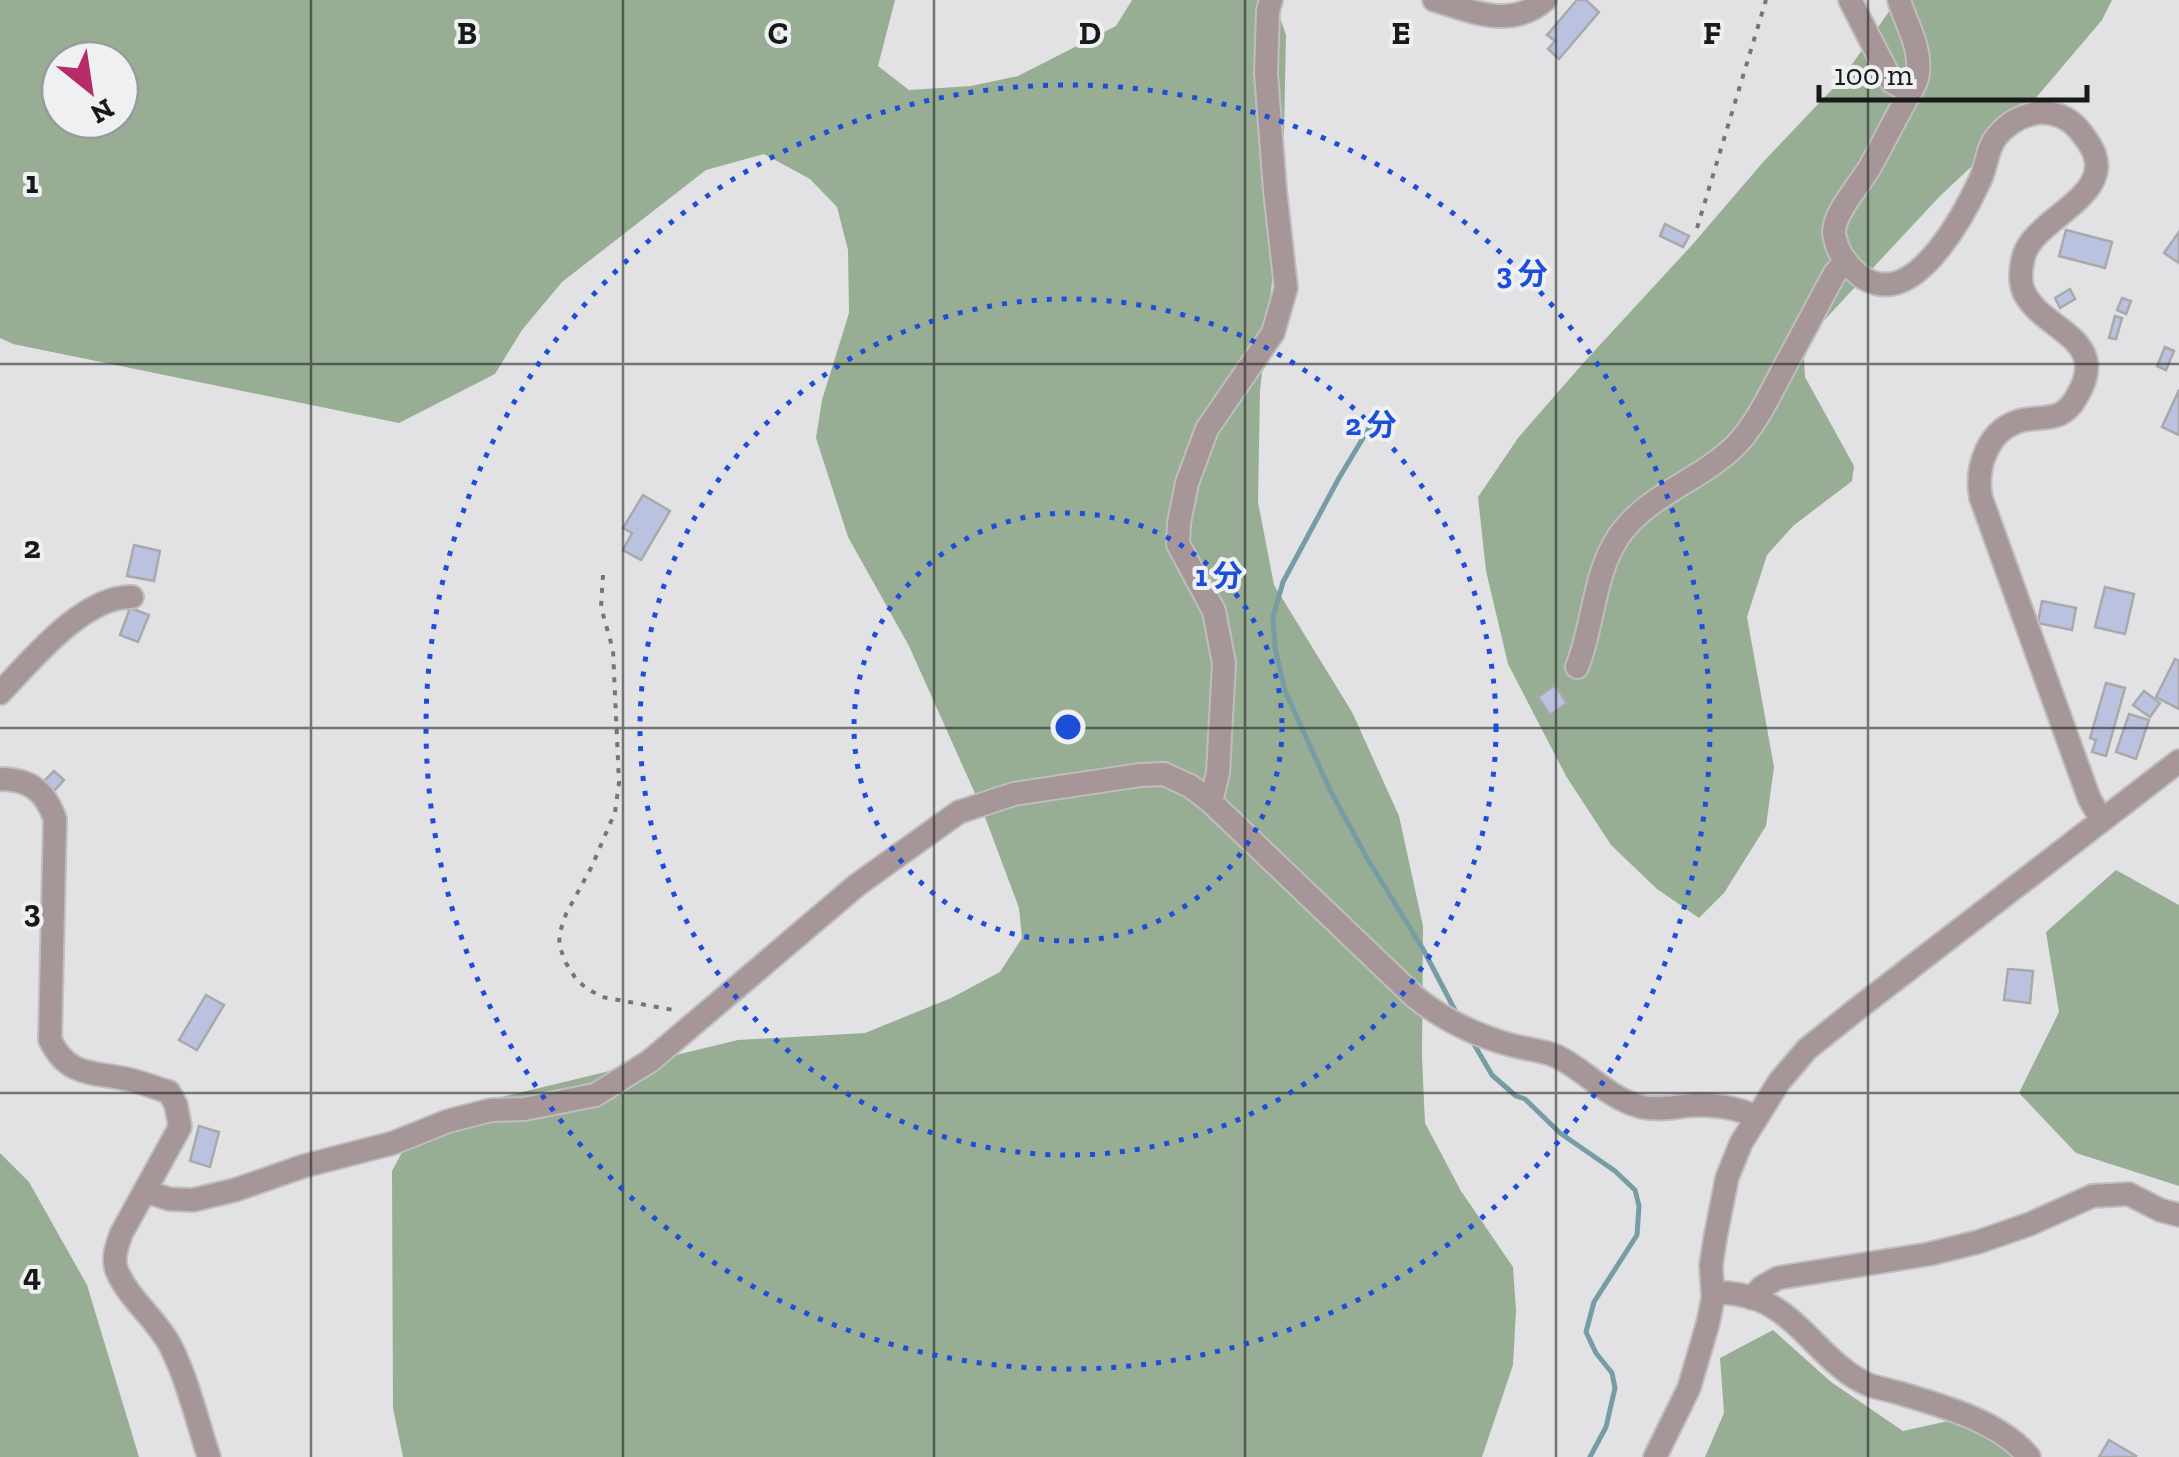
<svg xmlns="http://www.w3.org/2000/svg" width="2179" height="1457" font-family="'Zilla Slab','Noto Sans JP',serif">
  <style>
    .forest { fill: #98ae94; fill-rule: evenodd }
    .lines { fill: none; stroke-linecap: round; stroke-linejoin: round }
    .stream { stroke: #769da4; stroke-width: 5 }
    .building { fill: #bbc2e0; stroke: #a8a9aa; stroke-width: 2.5 }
    .minor-casing { stroke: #bebebf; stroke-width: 26 }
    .path { stroke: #747576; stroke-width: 4; stroke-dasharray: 5 8; stroke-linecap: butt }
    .minor { stroke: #a69697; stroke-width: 22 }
    .grid { fill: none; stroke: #181919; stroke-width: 2.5; stroke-opacity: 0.55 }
    .ring { fill: none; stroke: #1d4ed8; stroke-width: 5; stroke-dasharray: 5 10 }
    .grid-label { font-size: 32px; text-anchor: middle; font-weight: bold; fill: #181919; stroke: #eff0f1; stroke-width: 8; stroke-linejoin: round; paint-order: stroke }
    .centre { fill: #1d4ed8; stroke: #eff0f1; stroke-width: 5 }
    .ring-label { font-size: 30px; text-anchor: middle; font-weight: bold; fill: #1d4ed8; stroke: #eff0f1; stroke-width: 8; stroke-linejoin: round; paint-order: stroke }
  </style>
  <rect width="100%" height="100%" fill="#e2e2e4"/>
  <path class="forest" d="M0 0H895L878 66 909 90 971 86 1018 76 1116 26 1132 0H1274L1286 35 1283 182 1260 391 1258 502 1274 585 1352 712 1399 816 1423 926 1422 1057 1425 1123 1461 1191 1513 1267 1516 1310 1513 1365 1482 1457H403L393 1408 392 1171 414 1130 489 1100 738 1040 865 1033 951 998 1000 972 1022 938 1019 908 982 809 909 646 848 537 816 438 822 400 849 313 848 250 837 207 810 179 764 154 706 170 562 282 522 330 495 374 399 423 13 344 0 338ZM60 60H120V120H60Z
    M1897 0H2112L2102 20 2002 138 1940 196 1803 343 1805 377 1854 466 1852 481 1793 526 1767 555 1747 617 1774 767 1766 826 1724 893 1699 918 1657 889 1611 845 1566 776 1508 664 1486 571 1478 497 1518 438 1586 360 1692 245 1764 161 1841 80Z
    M2116 870 2179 905V1186L2076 1153 2019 1093 2059 1012 2046 932Z
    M0 1153 29 1182 87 1285 139 1457H0Z
    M1773 1330 1831 1382 1903 1431 1971 1416 2042 1457H1705L1724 1413 1720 1358Z"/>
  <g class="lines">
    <path class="stream" d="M1369 428 1339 478 1283 582 1273 617 1275 648 1285 691 1331 792 1367 858 1423 949 1458 1016
      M1471 1039 1492 1075 1516 1096 1525 1099 1560 1133 1615 1171 1635 1190 1639 1206 1637 1235 1594 1302 1586 1332 1596 1353 1612 1373 1615 1388 1606 1427 1590 1457"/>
  </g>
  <path class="building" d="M1577 0H1586L1599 12 1559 59 1548 49 1555 41 1547 35Z
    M1665 224 1689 236 1683 247 1660 236Z
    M2066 230 2112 242 2105 268 2059 256Z
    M2179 232V263L2164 253Z
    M2070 289 2075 299 2060 308 2055 298Z
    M2122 298 2131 301 2126 314 2117 310Z
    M2115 316 2122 318 2116 339 2109 338Z
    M2165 347 2174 351 2166 370 2157 366Z
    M2179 390V435L2162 427Z
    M643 495 670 511 641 560 623 550 632 533 623 528Z
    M134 545 160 551 154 581 127 576Z
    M2105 587 2134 594 2125 634 2095 627Z
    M2042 601 2076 608 2072 630 2038 623Z
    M130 608 149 615 138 642 120 635Z
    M2175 659 2179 661V709L2156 697Z
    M2106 683 2125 688 2106 756 2092 752 2096 740 2090 738Z
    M1555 685 1567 703 1550 715 1538 697Z
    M2144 691 2160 703 2150 717 2133 705Z
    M2129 714 2149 720 2136 759 2116 752Z
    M54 771 64 780 54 791 44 781Z
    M2008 969 2033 971 2030 1003 2004 1000Z
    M206 995 224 1005 197 1050 179 1040Z
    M199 1126 219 1132 210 1167 190 1161Z
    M2109 1440 2136 1456 2135 1457H2099Z"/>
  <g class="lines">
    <g class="minor-casing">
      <path id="minor" d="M1434 0C1471 11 1511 30 1545 0
        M1850 0 1892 82 1910 92
        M1899 0C1906 24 1921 46 1918 73 1917 84 1907 97 1902 107 1891 127 1881 147 1870 167 1860 184 1833 214 1834 233 1834 235 1837 246 1838 248 1844 262 1859 279 1875 283 1921 297 1966 211 1981 178 1987 164 1987 148 1997 136 2007 124 2021 116 2036 113 2047 111 2062 115 2071 122 2077 127 2082 133 2086 139 2128 195 2031 216 2023 259 2020 272 2019 285 2026 296 2047 332 2112 340 2076 398 2062 422 2046 416 2023 420 1988 428 1975 467 1981 498L2089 798 2101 819
        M1577 667C1594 625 1593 574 1619 536 1647 495 1701 480 1735 446 1756 425 1770 394 1784 368 1801 336 1818 305 1835 273L1846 261
        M0 693C31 661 84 595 132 597
        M0 779C30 779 45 791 55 819L50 1040C69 1079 95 1071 131 1080 143 1083 156 1088 169 1092L176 1105 180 1127 121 1234C117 1246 112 1259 117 1271 129 1300 157 1319 171 1347 188 1381 197 1421 209 1457
        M1211 802 1218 773 1224 663 1214 611 1178 544 1179 523 1187 483 1207 429 1273 333 1286 288 1275 190 1266 73 1268 11 1271 0
        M145 1191 169 1199 193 1200 235 1190 304 1166 393 1143 448 1121 491 1110 524 1109 595 1095 650 1061 857 885 959 812 1014 794 1140 775 1164 774 1190 786 1211 802 1415 997C1444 1020 1474 1035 1511 1045 1525 1049 1542 1050 1556 1056 1586 1070 1608 1099 1642 1107 1661 1111 1677 1106 1696 1105 1716 1105 1739 1108 1756 1117
        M1713 1292C1729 1293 1744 1294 1759 1300 1802 1317 1825 1366 1869 1385 1878 1388 1889 1390 1899 1393 1942 1406 2000 1421 2029 1457
        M1751 1298 1762 1287 1778 1278 1929 1254 1978 1242 2030 1224 2092 1196 2129 1194 2160 1210 2179 1215
        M1655 1457 1689 1388 1708 1323 1713 1298 1711 1265 1715 1239 1727 1178 1741 1143 1779 1082 1807 1049 1861 1006 2179 761"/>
    </g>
    <path class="path" d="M1697 228 1766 0
      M603 575 601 607 613 650 619 783 615 812 592 866 566 914 560 932 559 945 566 963 576 979 586 988 602 997 679 1011"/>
    <use href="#minor" class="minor"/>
  </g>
  <path class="grid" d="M311 0V1457M623 0V1457M934 0V1457M1245 0V1457M1556 0V1457M1868 0V1457M0 364H2179M0 728H2179M0 1093H2179"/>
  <g class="ring">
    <circle cx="1068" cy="727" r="214"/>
    <circle cx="1068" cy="727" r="428"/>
    <circle cx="1068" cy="727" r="642"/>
  </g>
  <g class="grid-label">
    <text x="467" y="44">B</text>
    <text x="778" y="44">C</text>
    <text x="1090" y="44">D</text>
    <text x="1401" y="44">E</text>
    <text x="1712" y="44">F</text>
    <text x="32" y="193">1</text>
    <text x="32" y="558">2</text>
    <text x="32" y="922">3</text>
    <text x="32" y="1286">4</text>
  </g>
  <circle cx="1068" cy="727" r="15" class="centre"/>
  <g class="ring-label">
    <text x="1522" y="284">3 分</text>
    <text x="1371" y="435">2 分</text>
    <text x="1219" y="586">1 分</text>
  </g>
  <g transform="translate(90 90) rotate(150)"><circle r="48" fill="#eff0f1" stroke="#999a9b" stroke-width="2.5"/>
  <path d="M0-8L18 38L0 25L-18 38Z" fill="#b72c68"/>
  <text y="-15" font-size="28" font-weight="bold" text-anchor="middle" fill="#181919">N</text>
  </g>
  <path d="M1819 85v15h268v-15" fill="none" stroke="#181919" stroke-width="5"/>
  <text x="1834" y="85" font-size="30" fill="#181919" stroke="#eff0f1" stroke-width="8" paint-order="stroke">100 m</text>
</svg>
